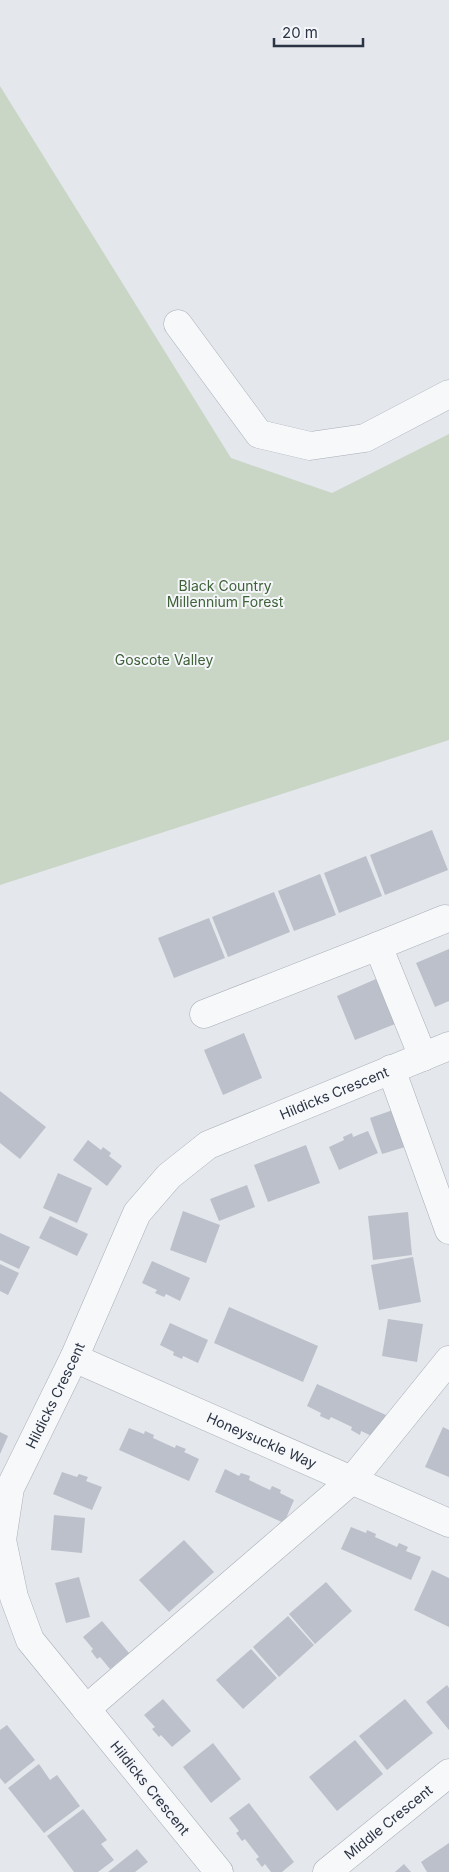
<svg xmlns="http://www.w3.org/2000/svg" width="449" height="1872" font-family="Inter,sans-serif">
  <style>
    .green { fill: #c9d6c5 }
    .building { fill: #bbc0ca }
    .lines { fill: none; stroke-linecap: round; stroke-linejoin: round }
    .minor-casing { stroke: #a9aeb7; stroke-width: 29 }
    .minor { stroke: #f7f8fa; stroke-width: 28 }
    .labels { text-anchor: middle; stroke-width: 4; stroke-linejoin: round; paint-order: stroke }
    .park-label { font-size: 14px; fill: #3f6138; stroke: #f4f6f9 }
    .street-label { font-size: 14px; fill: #2b3445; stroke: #f4f6f9 }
  </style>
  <rect width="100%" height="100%" fill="#e4e7ec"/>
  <path class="green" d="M0 86 231 458 332 493 449 434V740L0 885Z"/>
  <path class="building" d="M432 830 448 870 385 895 370 855Z
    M366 856 382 896 339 913 324 873Z
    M320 874 336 915 294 931 278 891Z
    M274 892 290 932 228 957 212 917Z
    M209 918 225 958 174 978 158 938Z
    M449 949V1001L435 1007 416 963Z
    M376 979 395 1024 355 1040 337 996Z
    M244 1033 262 1078 223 1095 204 1050Z
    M0 1091 46 1127 20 1159 0 1143Z
    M393 1110 405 1147 382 1154 370 1118Z
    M368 1131 378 1153 339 1170 329 1147 344 1140 343 1137 352 1133 353 1137Z
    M88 1140 101 1150 103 1147 111 1153 109 1156 122 1166 107 1186 73 1160Z
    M306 1145 320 1183 268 1202 254 1165Z
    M58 1173 92 1188 77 1223 43 1208Z
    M247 1185 255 1207 219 1221 210 1199Z
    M183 1211 220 1225 206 1263 170 1250Z
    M408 1212 412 1255 373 1260 368 1216Z
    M50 1216 88 1234 77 1256 39 1238Z
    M0 1233 30 1247 19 1269 0 1260Z
    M413 1257 421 1302 379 1310 371 1265Z
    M152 1261 190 1278 180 1301 166 1294 164 1297 155 1293 157 1290 142 1283Z
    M0 1264 19 1273 8 1295 0 1291Z
    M229 1307 318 1346 303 1382 214 1343Z
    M388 1319 423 1324 417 1362 382 1356Z
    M170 1323 208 1340 198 1363 183 1356 182 1359 173 1355 174 1352 160 1345Z
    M317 1384 386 1415 376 1438 361 1431 360 1435 351 1430 352 1427 331 1417 329 1420 320 1416 321 1413 307 1406Z
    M443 1427 449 1430V1477L425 1467Z
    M129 1428 144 1434 145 1431 154 1435 153 1438 175 1448 176 1445 186 1449 184 1452 199 1459 189 1481 119 1450Z
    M0 1432 8 1436 0 1454Z
    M225 1469 239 1476 241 1473 250 1476 249 1480 270 1490 272 1486 281 1490 280 1493 294 1500 284 1523 215 1492Z
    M62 1472 77 1477 79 1474 88 1477 86 1481 102 1487 92 1510 53 1494Z
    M54 1515 85 1518 82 1553 51 1550Z
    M351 1527 366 1533 367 1530 376 1534 375 1537 397 1547 399 1543 408 1547 406 1551 421 1557 411 1580 341 1549Z
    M184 1540 214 1572 169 1612 139 1580Z
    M432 1570 449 1578V1627L414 1610Z
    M79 1577 90 1617 66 1623 55 1583Z
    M326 1582 352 1611 315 1644 289 1614Z
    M288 1616 314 1645 279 1677 253 1647Z
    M102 1621 129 1653 110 1669 100 1657 97 1659 91 1651 93 1649 83 1637Z
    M251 1649 277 1678 243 1709 216 1680Z
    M447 1685 449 1688V1730L426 1702Z
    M163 1699 191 1731 172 1747 161 1735 159 1737 152 1729 155 1727 144 1715Z
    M405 1699 433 1733 387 1770 359 1736Z
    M7 1725 35 1760 5 1784 0 1778V1730Z
    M355 1740 383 1774 337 1811 309 1777Z
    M213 1743 241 1779 211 1803 183 1767Z
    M39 1764 50 1780 57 1775 80 1806 44 1833 8 1788Z
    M249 1803 294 1862 282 1872H271L265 1864 262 1867 256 1859 259 1857 245 1839 242 1841 236 1833 239 1831 229 1818Z
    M83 1809 107 1840 101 1844 114 1860 98 1872H74L47 1836Z
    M449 1843V1872H427L421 1862Z
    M137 1849 148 1862 135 1872H108Z
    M404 1864 411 1872H395Z"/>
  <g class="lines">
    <g class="minor-casing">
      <g id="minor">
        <path d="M178 324 259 434 310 446 365 438 449 394"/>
        <path d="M378 946 445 919"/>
        <path d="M204 1014 378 946 423 1057"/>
        <path d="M391 1069 449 1230"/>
        <path id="s1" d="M74 1358 449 1523"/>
        <path d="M86 1709 352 1480 449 1360"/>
        <path id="s2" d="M219 1872 30 1640 14 1597 2 1540 10 1488 74 1358 137 1213 169 1176 208 1145 449 1046"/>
        <path id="s3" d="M327 1872 449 1773"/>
      </g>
    </g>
    <use href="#minor" class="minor"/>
  </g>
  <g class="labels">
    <g class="park-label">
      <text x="225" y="591">Black Country<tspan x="225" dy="16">Millennium Forest</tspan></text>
      <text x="164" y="665">Goscote Valley</text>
    </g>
    <g class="street-label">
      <text dy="5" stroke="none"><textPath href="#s2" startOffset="994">Hildicks Crescent</textPath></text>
      <text dy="5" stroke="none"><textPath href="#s2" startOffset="559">Hildicks Crescent</textPath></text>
      <text dy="5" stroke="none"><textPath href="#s1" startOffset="205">Honeysuckle Way</textPath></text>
      <text transform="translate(150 1788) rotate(51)" y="5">Hildicks Crescent</text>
      <text dy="5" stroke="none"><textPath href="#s3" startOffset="79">Middle Crescent</textPath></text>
    </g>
  </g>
  <path d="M274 38v8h89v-8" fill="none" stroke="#2b3445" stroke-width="2.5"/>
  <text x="282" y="38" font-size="15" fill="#2b3445" stroke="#f4f6f9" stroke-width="4" paint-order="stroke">20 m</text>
</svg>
